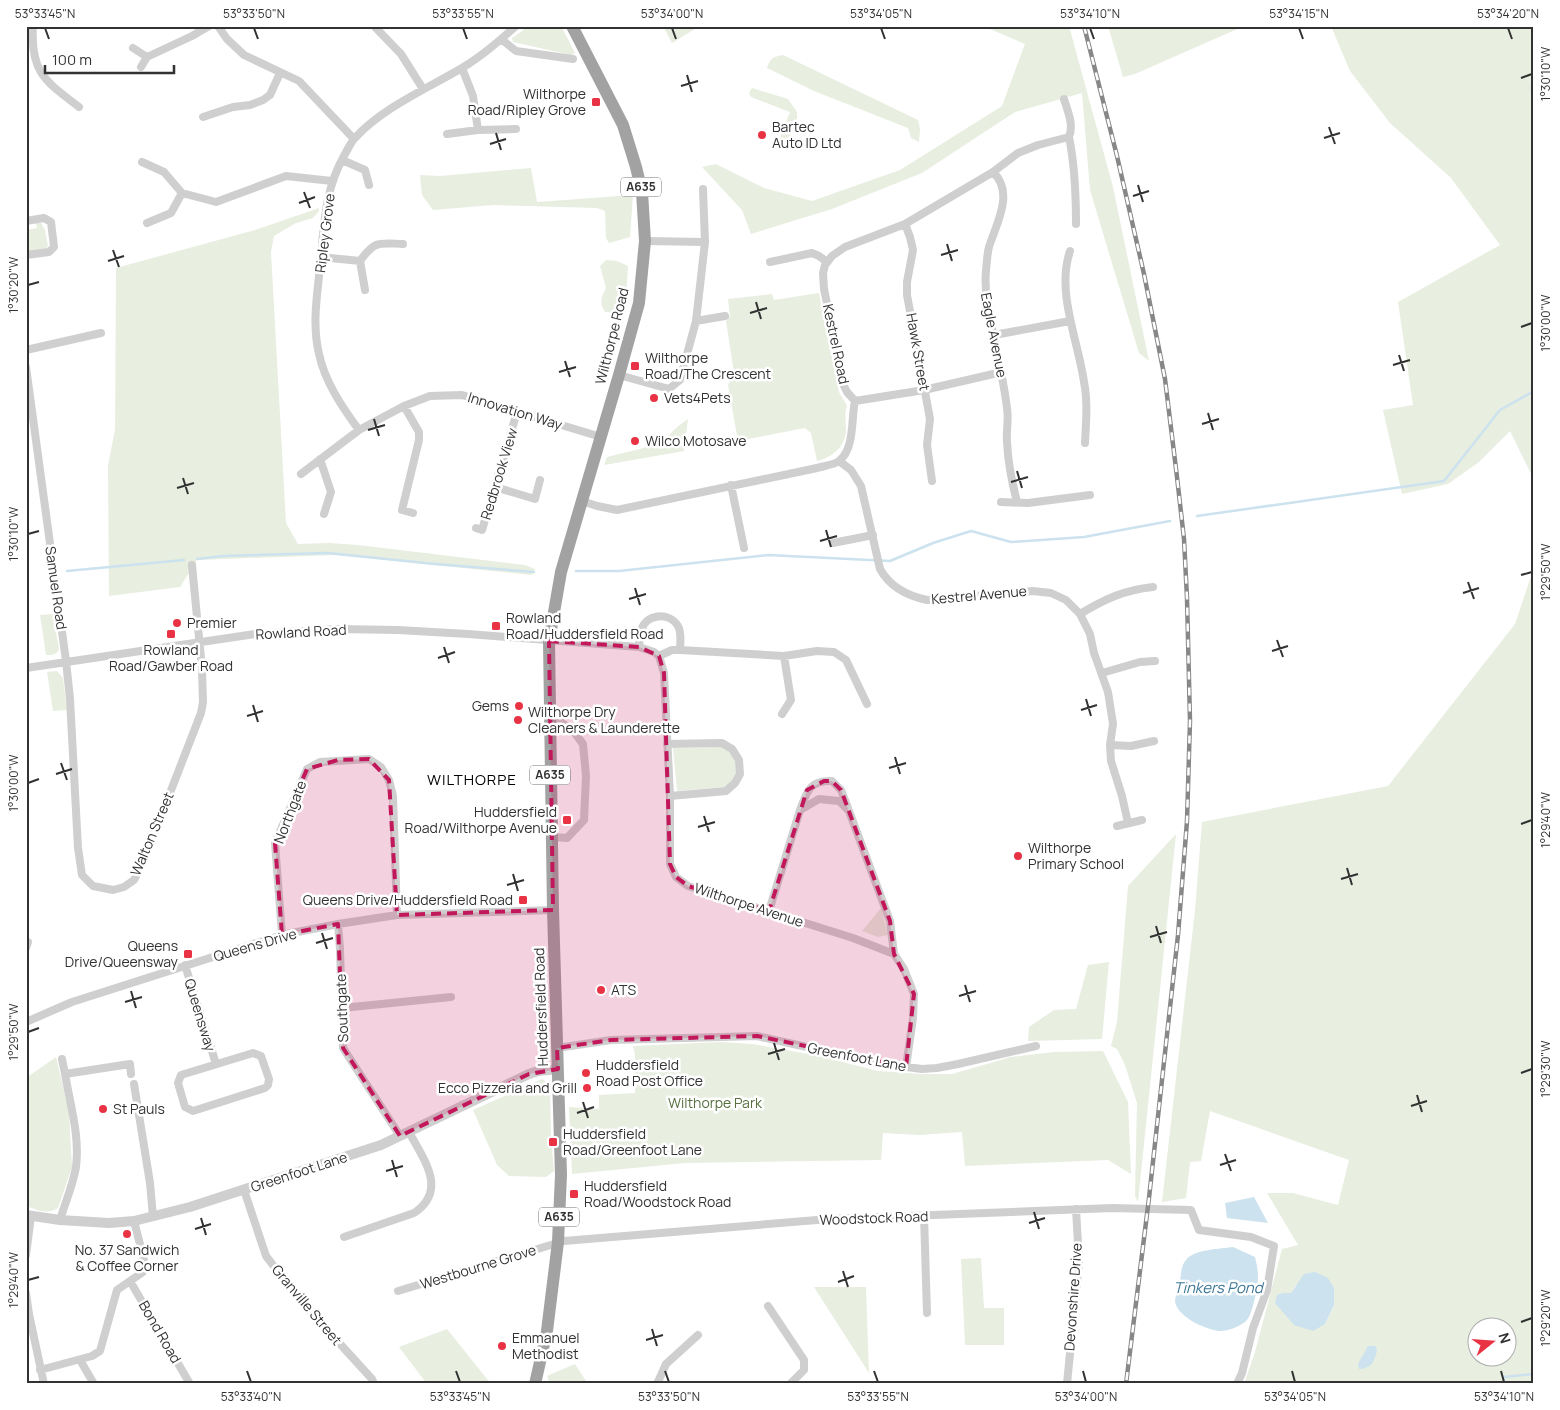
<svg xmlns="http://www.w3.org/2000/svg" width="1560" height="1410" font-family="Manrope,sans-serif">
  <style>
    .green { fill: #e8eee0; fill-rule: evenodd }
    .water { fill: #cce2ee }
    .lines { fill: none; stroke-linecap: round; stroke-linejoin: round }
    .stream { stroke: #cce2ee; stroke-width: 2.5 }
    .minor { stroke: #cfcfcf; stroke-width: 8 }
    .tertiary { stroke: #cfcfcf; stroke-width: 10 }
    .trunk { stroke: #a2a2a2; stroke-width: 12 }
    .rail-casing { stroke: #878787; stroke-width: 4.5 }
    .rail { stroke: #fff; stroke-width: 2.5; stroke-dasharray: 8; stroke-linecap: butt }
    .marked { fill: #c2185b; fill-opacity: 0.2; stroke: #c2185b; stroke-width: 4; stroke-dasharray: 10 6; stroke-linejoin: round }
    .ticks { fill: none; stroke: #323232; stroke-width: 2 }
    .poi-dot { fill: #e93344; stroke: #fff; stroke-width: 2 }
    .labels { text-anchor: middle; stroke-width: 5; stroke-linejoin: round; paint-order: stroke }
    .shield { fill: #fff; stroke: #707070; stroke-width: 1 }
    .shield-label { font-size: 12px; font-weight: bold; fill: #323232 }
    .poi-label { font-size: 14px; fill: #323232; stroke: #fff; text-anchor: start }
    .street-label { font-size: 14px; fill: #323232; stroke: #fff }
    .park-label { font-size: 14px; fill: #566f3d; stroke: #fff }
    .neighbourhood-label { font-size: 15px; letter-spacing: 1px; fill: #000; stroke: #fff }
    .water-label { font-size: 15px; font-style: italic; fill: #3c7697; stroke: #fff }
    .neatline { fill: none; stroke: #323232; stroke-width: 2 }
    .ticks-label { font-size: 12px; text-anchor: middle; fill: #323232 }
  </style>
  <rect width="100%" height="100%" fill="#fff"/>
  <path class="green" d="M529 26H561L575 53 571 55 513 42 512 38Z
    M663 26H698V27L672 43Z
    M983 26H1069L1113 187 1149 361 1139 353 1090 190 1082 93 1015 112 922 173 832 209 751 234 742 210 702 167 716 164 764 188 812 201 900 170 1002 106 1025 44Z
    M1108 26H1244L1135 74 1123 77Z
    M1331 26H1534V480L1510 431 1479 462 1448 484 1402 494 1383 410 1413 405 1398 302 1500 245 1451 178 1390 123 1350 71Z
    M783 55 918 120 920 129 919 142 911 138 908 128 814 91 767 68C770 58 773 57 783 55Z
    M752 88 788 99 797 112V123L787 142 782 144 780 138 790 112 751 97 749 93Z
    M531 168 537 202 633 195 630 237 609 243 606 238 605 211 597 208 493 205 433 210 422 195 420 175 440 176Z
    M319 208V211L313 218 296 223 274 236 271 252 286 523 298 544 329 543 358 545 525 565 535 569 532 575 335 555 197 560 180 587 109 596 108 466 115 429 116 268 255 230Z
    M36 223H41L45 230 48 246 46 249 26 252V230L37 228Z
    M606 260 617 261 628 266 626 301 624 310 616 313 605 312C599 302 601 298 606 288L600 266Z
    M819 293 839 392 847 406C844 415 846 421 846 431 845 447 831 458 817 461L811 433 805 428 738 441 728 385 734 373 726 321 730 316 728 299 772 294 774 300Z
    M688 419 684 451 604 465 607 457 664 443C670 432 678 426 688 419Z
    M1534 567V1384H1244L1255 1352 1282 1249 1298 1245 1267 1193H1293L1338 1205 1349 1160 1210 1111 1201 1161 1190 1162 1186 1198 1162 1202 1195 910 1202 822 1388 786 1515 624ZM1296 1285 1334 1288V1305L1325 1324 1291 1293ZM1478 1328H1508V1358H1478Z
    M53 614 59 649C57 655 52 655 46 655L40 615Z
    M57 671 63 678 67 710 53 711 47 672Z
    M721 747 728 751 736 760 737 771 733 781 725 787 677 791 673 748Z
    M1176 834 1138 1202 1135 1196 1137 1103 1125 1065 1117 1049 1111 1046 1117 1022 1128 886Z
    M881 908 888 935 878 937 862 931Z
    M1109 962 1102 1039 1028 1041 1029 1027 1054 1010 1076 1009 1088 965Z
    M720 1042 753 1044 819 1056 878 1071 922 1074H952L1011 1057 1054 1052 1103 1051 1128 1102 1131 1174 1108 1160 965 1166 962 1132 919 1135 883 1133 881 1160 685 1163 572 1174 569 1107 599 1109V1095L635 1093V1055L633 1046Z
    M56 1057 69 1113 72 1167 58 1208C46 1215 38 1210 26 1206V1078Z
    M542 1079 547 1082 550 1090 551 1137 554 1171 546 1177 509 1176 497 1165 473 1110Z
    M981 1258 984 1308H1004V1345H965L961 1259Z
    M814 1287H866L869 1373Z
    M447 1329 491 1384H427L399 1347Z
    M575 1364 588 1384H550L547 1376Z"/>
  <path class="water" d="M1254 1197 1268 1223 1227 1218 1225 1203Z
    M1233 1247 1255 1257C1259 1273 1259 1281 1255 1298 1253 1305 1251 1317 1245 1322 1238 1327 1228 1331 1220 1331 1206 1330 1175 1316 1175 1300 1176 1294 1179 1288 1180 1282 1181 1275 1181 1265 1186 1260 1194 1249 1221 1249 1233 1247Z
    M1315 1272 1328 1278 1334 1288V1305L1325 1324 1313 1331 1294 1325 1275 1303 1277 1295 1283 1293H1291L1304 1274Z
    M1368 1346H1375L1377 1350C1375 1361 1371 1369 1359 1369L1358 1364Z"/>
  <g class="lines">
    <path class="stream" d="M1531 88 1534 90
      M1197 516 1444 481 1500 410 1534 391
      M197 559 223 556 328 553 435 564 534 572
      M67 571 184 560
      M576 571H619L768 555 890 561 933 543 971 531 1011 542 1084 537 1170 521
      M1504 1384V1377L1534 1374"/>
    <path class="minor" d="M33 26C30 72 45 81 79 107
      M218 26 227 39 244 55 299 81 354 139
      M374 26 401 54 423 89
      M501 39 516 51 573 59
      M133 48 147 57
      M141 67 147 57 192 36 209 26
      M462 68 473 96 478 130
      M1064 99C1068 112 1074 125 1069 137
      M203 117 233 107 250 105 263 100 270 95 280 73
      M447 134 478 130 516 129
      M342 160 365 170 369 185
      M142 162 164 172 182 193 216 202 286 176 332 181
      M993 172C1015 193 996 224 989 247 987 254 987 262 986 270 984 293 989 314 994 337 999 361 1004 384 1007 408 1009 420 1006 431 1007 442 1008 462 1012 483 1017 502
      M26 221 44 218 51 222 54 247 49 252 26 255
      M147 223 171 213 182 193
      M905 224 910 237 913 250 907 282V295L930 419 927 445 932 481
      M645 241 705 242
      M1070 251C1056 292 1078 340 1084 382 1088 402 1086 422 1085 443
      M321 257 360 261C375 240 379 243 403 244
      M360 261 365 290
      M770 262 812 253 819 256 827 262
      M696 321 725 316
      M994 335 1070 321
      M26 350 101 333
      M26 367 66 661 70 699 78 848 82 875 93 886 113 890 124 887 134 880 144 860 201 713 203 702 202 669 192 565
      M619 375 669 389 680 380 696 321 705 242 703 189
      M855 401 924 390 1002 372
      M404 406 419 432V440L402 510 413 513
      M359 430C342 407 325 382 319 354 312 325 317 296 320 267 324 227 324 190 345 154 348 149 351 142 355 138 382 108 428 88 462 68 482 56 499 41 516 26
      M320 459 331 492 324 514
      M839 461 851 470 861 486 880 569C890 587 908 596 927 600L1033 591 1051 593 1066 600 1080 614 1090 634 1094 653 1108 692 1113 724 1110 745 1111 761 1122 796 1128 823
      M301 474 359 430 404 406 430 396 462 395 601 437
      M731 485 744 548
      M495 487 535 499 540 480
      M582 501 597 506 617 510 817 468C823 466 834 465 839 461 855 449 851 418 855 401L847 392 844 386 824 289 823 273 825 265 832 256 845 247 905 224 993 172 1018 153 1038 145 1069 137C1075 166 1076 195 1076 224
      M1001 502 1028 503 1090 495
      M476 528 482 530 517 412
      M833 543 873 535
      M1080 614C1105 599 1124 590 1153 587
      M639 647C640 642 639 636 641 631 645 614 669 611 678 626 682 633 680 642 680 650H672L659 656
      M680 650 784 656 817 651 834 652 846 660 867 704
      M26 668 255 634 338 629 398 630 468 634 639 647 654 652 659 656 664 673 670 796V864L676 877 688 886 853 938 894 954 904 969 914 994 913 1018 906 1067
      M1102 673 1140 662 1155 661
      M782 714 791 700 784 656
      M549 722H561L574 732 583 744 586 776 584 820 567 838 553 837
      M667 744 722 743 732 749 739 760 740 774 735 783 726 791 670 796
      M1110 745 1131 746 1154 741
      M800 810C807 792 809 780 832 781L841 790 848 808
      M1117 826 1142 820
      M769 911 800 810 819 799 839 801 849 811 890 921 894 954
      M338 924 340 949 343 1048 400 1136
      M282 935 275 843 307 769 320 762 369 759 381 767 389 780 393 796 397 915
      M26 948 28 942
      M185 965 216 1064
      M342 1008 451 997
      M26 1022 72 1002 282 935 338 924 397 915 553 910
      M557 1048 611 1040 757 1036 884 1064 922 1069 937 1068 958 1064 1036 1046
      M253 1053 261 1056 269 1079 268 1085 265 1088 193 1111 185 1107 178 1083 181 1075Z
      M62 1059 65 1074
      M134 1084 150 1183 153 1217
      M244 1190 266 1256 300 1300 372 1379 374 1384
      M924 1215 927 1313
      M60 1220C65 1203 73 1185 76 1167 80 1136 70 1104 65 1074L130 1064 131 1074
      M344 1237 414 1213C448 1190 424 1160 409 1132
      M26 1255 31 1216
      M130 1281 190 1384
      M398 1291 564 1241 829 1219 1112 1208 1191 1210 1199 1230 1251 1237 1274 1246 1267 1290 1253 1328 1242 1373 1237 1384
      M26 1293 29 1314 44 1384
      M768 1306 804 1360V1370L790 1384
      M80 1360 94 1384
      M40 1370 92 1356 100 1351 117 1290 143 1272 144 1260 134 1221
      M657 1384 666 1364 698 1335
      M1067 1384 1079 1261 1076 1209"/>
    <path class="tertiary" d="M26 1215 60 1220 109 1223 134 1221 190 1207 381 1145 529 1074 538 1071 558 1069"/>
    <path class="trunk" d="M535 1384 547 1331 558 1242 561 1175 553 910 549 641 561 572 619 375 639 303 645 241 642 192 636 167 623 125 572 26"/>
    <g class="rail-casing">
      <path id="rail" d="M1084 26 1117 156 1144 274 1165 379 1177 477 1184 539 1187 598 1190 721 1187 821 1178 935 1149 1198 1126 1384"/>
    </g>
    <use href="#rail" class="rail"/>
  </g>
  <path class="marked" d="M549 641 639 647 659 656 664 673 670 864 676 877 688 886 769 911 807 790 824 781H832L841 790 890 921 894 954 914 994 906 1067 757 1036 611 1040 557 1048 558 1069 529 1074 400 1136 343 1048 338 924 282 935 275 843 307 769 338 760 369 759 389 780 397 915 553 910Z"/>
  <path class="ticks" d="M45 28 49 39M254 28 258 39M463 28 467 39M672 28 676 39M881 28 885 39M1090 28 1094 39M1299 28 1303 39M1508 28 1512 39M687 75 692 92M1521 78 1532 74M681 86 698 81M1329 127 1335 144M496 133 501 150M1324 138 1340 133M490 144 506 139M1138 185 1143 202M304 192 310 208M1133 196 1149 191M299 203 315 197M947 244 952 261M113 250 119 267M941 255 958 250M108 261 124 256M28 285 39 282M756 302 761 319M750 313 767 308M1521 327 1532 323M1399 355 1404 371M565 361 570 377M1393 365 1410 360M559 372 576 367M1208 413 1213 430M374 419 379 436M1202 424 1219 419M368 430 385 425M1017 471 1022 488M183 478 188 494M1011 482 1028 477M177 488 194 483M826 530 831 547M28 534 39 531M820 541 837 536M1521 575 1532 572M1468 582 1474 599M635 588 640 605M1463 593 1479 588M629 599 646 594M1277 640 1283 657M444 647 449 663M1272 651 1288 646M438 658 455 652M1086 699 1091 716M253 705 258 722M1081 710 1097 705M247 716 263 711M895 757 900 774M61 763 67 780M889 768 906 763M56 774 72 769M28 783 39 779M704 816 709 832M1521 824 1532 820M698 827 715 822M1347 868 1352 885M513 874 518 891M1341 879 1358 874M507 885 524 880M1156 926 1161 943M322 933 327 949M1150 937 1167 932M316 943 333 938M965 985 970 1002M131 991 136 1008M959 996 976 991M125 1002 142 997M28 1032 39 1028M774 1043 779 1060M768 1054 785 1049M1521 1073 1532 1069M1417 1095 1422 1112M583 1102 588 1118M1411 1106 1427 1101M577 1113 594 1107M1225 1154 1231 1171M392 1160 397 1177M1220 1165 1236 1160M386 1171 403 1166M1034 1212 1039 1229M201 1218 206 1235M1029 1223 1045 1218M195 1229 211 1224M843 1271 848 1287M28 1280 39 1277M838 1282 854 1276M1521 1322 1532 1318M652 1329 657 1346M646 1340 663 1335M247 1371 251 1382M456 1371 460 1382M665 1371 669 1382M874 1371 878 1382M1083 1371 1086 1382M1292 1371 1295 1382M1501 1371 1504 1382"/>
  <g class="poi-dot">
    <rect x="591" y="97" width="10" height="10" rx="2.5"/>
    <circle cx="762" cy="135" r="5"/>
    <rect x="630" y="361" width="10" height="10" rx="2.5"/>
    <circle cx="654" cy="398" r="5"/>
    <circle cx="635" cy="441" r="5"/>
    <circle cx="177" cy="623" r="5"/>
    <rect x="491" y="621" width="10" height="10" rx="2.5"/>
    <rect x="166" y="629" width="10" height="10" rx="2.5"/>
    <circle cx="519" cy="706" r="5"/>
    <circle cx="518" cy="720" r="5"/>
    <rect x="562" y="815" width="10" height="10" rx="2.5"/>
    <circle cx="1018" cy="856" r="5"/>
    <rect x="518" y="895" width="10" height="10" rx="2.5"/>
    <rect x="183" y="949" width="10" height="10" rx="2.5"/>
    <circle cx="601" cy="990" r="5"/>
    <circle cx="586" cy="1073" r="5"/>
    <circle cx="587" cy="1088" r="5"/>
    <circle cx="103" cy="1109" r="5"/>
    <rect x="548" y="1137" width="10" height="10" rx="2.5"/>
    <rect x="569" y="1189" width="10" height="10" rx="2.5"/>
    <circle cx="127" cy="1234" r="5"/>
    <circle cx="502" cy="1346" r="5"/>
  </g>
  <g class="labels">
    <g class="shield">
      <rect x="621" y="177.5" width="40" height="19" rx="4"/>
      <rect x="530" y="765.5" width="40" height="19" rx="4"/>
      <rect x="539" y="1207.5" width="40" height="19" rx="4"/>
    </g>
    <g class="shield-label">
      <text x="641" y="191">A635</text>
      <text x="550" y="779">A635</text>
      <text x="559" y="1221">A635</text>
    </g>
    <g class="poi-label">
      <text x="586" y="99" text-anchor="end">Wilthorpe<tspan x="586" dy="16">Road/Ripley Grove</tspan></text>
      <text x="772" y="132">Bartec<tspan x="772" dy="16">Auto ID Ltd</tspan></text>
      <text x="645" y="363">Wilthorpe<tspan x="645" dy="16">Road/The Crescent</tspan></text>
      <text x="664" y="403">Vets4Pets</text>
      <text x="645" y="446">Wilco Motosave</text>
      <text x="506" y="623">Rowland<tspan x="506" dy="16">Road/Huddersfield Road</tspan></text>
      <text x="187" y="628">Premier</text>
      <text x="171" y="655" text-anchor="middle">Rowland<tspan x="171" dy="16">Road/Gawber Road</tspan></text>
      <text x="509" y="711" text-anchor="end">Gems</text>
      <text x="528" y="717">Wilthorpe Dry<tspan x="528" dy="16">Cleaners &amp; Launderette</tspan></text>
      <text x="557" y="817" text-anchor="end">Huddersfield<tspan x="557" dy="16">Road/Wilthorpe Avenue</tspan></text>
      <text x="1028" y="853">Wilthorpe<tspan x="1028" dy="16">Primary School</tspan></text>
      <text x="513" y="905" text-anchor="end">Queens Drive/Huddersfield Road</text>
      <text x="178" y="951" text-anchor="end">Queens<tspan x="178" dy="16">Drive/Queensway</tspan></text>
      <text x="611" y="995">ATS</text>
      <text x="596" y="1070">Huddersfield<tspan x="596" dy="16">Road Post Office</tspan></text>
      <text x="577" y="1093" text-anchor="end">Ecco Pizzeria and Grill</text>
      <text x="113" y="1114">St Pauls</text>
      <text x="563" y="1139">Huddersfield<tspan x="563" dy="16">Road/Greenfoot Lane</tspan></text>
      <text x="584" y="1191">Huddersfield<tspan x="584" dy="16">Road/Woodstock Road</tspan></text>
      <text x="127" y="1255" text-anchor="middle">No. 37 Sandwich<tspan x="127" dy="16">&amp; Coffee Corner</tspan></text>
      <text x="512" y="1343">Emmanuel<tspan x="512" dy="16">Methodist</tspan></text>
    </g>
    <g class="street-label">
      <text transform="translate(325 233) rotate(-83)" y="5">Ripley Grove</text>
      <text transform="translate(994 335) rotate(79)" y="5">Eagle Avenue</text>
      <text transform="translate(612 336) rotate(-76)" y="5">Wilthorpe Road</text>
      <text transform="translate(836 344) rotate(78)" y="5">Kestrel Road</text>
      <text transform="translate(918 352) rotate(80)" y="5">Hawk Street</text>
      <text transform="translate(515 411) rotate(17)" y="5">Innovation Way</text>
      <text transform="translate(499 474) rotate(-73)" y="5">Redbrook View</text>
      <text transform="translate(56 588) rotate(82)" y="5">Samuel Road</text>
      <text transform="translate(979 595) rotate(-5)" y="5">Kestrel Avenue</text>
      <text transform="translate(301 632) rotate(-3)" y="5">Rowland Road</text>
      <text transform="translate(290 812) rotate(-69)" y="5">Northgate</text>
      <text transform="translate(152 834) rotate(-67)" y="5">Walton Street</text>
      <text transform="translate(749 905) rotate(18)" y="5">Wilthorpe Avenue</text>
      <text transform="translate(255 945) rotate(-16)" y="5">Queens Drive</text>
      <text transform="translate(541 1007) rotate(-92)" y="5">Huddersfield Road</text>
      <text transform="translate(342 1008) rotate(-92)" y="5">Southgate</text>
      <text transform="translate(200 1015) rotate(73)" y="5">Queensway</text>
      <text transform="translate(857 1057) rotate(11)" y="5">Greenfoot Lane</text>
      <text transform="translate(299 1172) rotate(-18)" y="5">Greenfoot Lane</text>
      <text transform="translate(874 1218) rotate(-2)" y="5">Woodstock Road</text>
      <text transform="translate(478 1267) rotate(-17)" y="5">Westbourne Grove</text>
      <text transform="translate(1073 1297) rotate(-86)" y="5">Devonshire Drive</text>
      <text transform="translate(307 1305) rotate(50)" y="5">Granville Street</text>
      <text transform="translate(160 1332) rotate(60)" y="5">Bond Road</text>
    </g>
    <g class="park-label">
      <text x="715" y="1108">Wilthorpe Park</text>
    </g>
    <g class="neighbourhood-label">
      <text x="472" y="785">WILTHORPE</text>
    </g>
    <g class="water-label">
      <text x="1218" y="1293">Tinkers Pond</text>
    </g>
  </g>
  <rect width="1560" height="1410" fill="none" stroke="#ffffff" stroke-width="55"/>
  <g transform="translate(1492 1342) rotate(73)"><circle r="24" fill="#ffffff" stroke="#adadad"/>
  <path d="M0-4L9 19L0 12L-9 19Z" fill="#e93344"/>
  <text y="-8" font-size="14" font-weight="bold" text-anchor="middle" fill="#323232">N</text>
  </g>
  <path d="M45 65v8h129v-8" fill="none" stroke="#323232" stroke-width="2.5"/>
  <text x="52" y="65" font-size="15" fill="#323232" stroke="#ffffff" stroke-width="4" paint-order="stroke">100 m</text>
  <rect x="28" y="28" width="1504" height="1354" class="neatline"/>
  <g class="ticks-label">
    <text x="45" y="18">53°33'45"N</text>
    <text x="254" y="18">53°33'50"N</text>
    <text x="463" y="18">53°33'55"N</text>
    <text x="672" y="18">53°34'00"N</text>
    <text x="881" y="18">53°34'05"N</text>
    <text x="1090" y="18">53°34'10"N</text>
    <text x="1299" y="18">53°34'15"N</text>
    <text x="1508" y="18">53°34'20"N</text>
    <text transform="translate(1546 74) rotate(-90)" y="4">1°30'10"W</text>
    <text transform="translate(14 285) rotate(-90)" y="4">1°30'20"W</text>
    <text transform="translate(1546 323) rotate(-90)" y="4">1°30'00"W</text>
    <text transform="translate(14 534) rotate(-90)" y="4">1°30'10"W</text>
    <text transform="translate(1546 572) rotate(-90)" y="4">1°29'50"W</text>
    <text transform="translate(14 783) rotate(-90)" y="4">1°30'00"W</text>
    <text transform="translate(1546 820) rotate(-90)" y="4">1°29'40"W</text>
    <text transform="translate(14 1032) rotate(-90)" y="4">1°29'50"W</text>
    <text transform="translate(1546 1069) rotate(-90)" y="4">1°29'30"W</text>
    <text transform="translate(14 1280) rotate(-90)" y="4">1°29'40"W</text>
    <text transform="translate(1546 1318) rotate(-90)" y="4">1°29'20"W</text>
    <text x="251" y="1401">53°33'40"N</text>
    <text x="460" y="1401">53°33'45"N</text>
    <text x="669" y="1401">53°33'50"N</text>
    <text x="878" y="1401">53°33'55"N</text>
    <text x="1086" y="1401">53°34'00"N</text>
    <text x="1295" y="1401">53°34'05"N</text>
    <text x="1504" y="1401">53°34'10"N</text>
  </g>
</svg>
